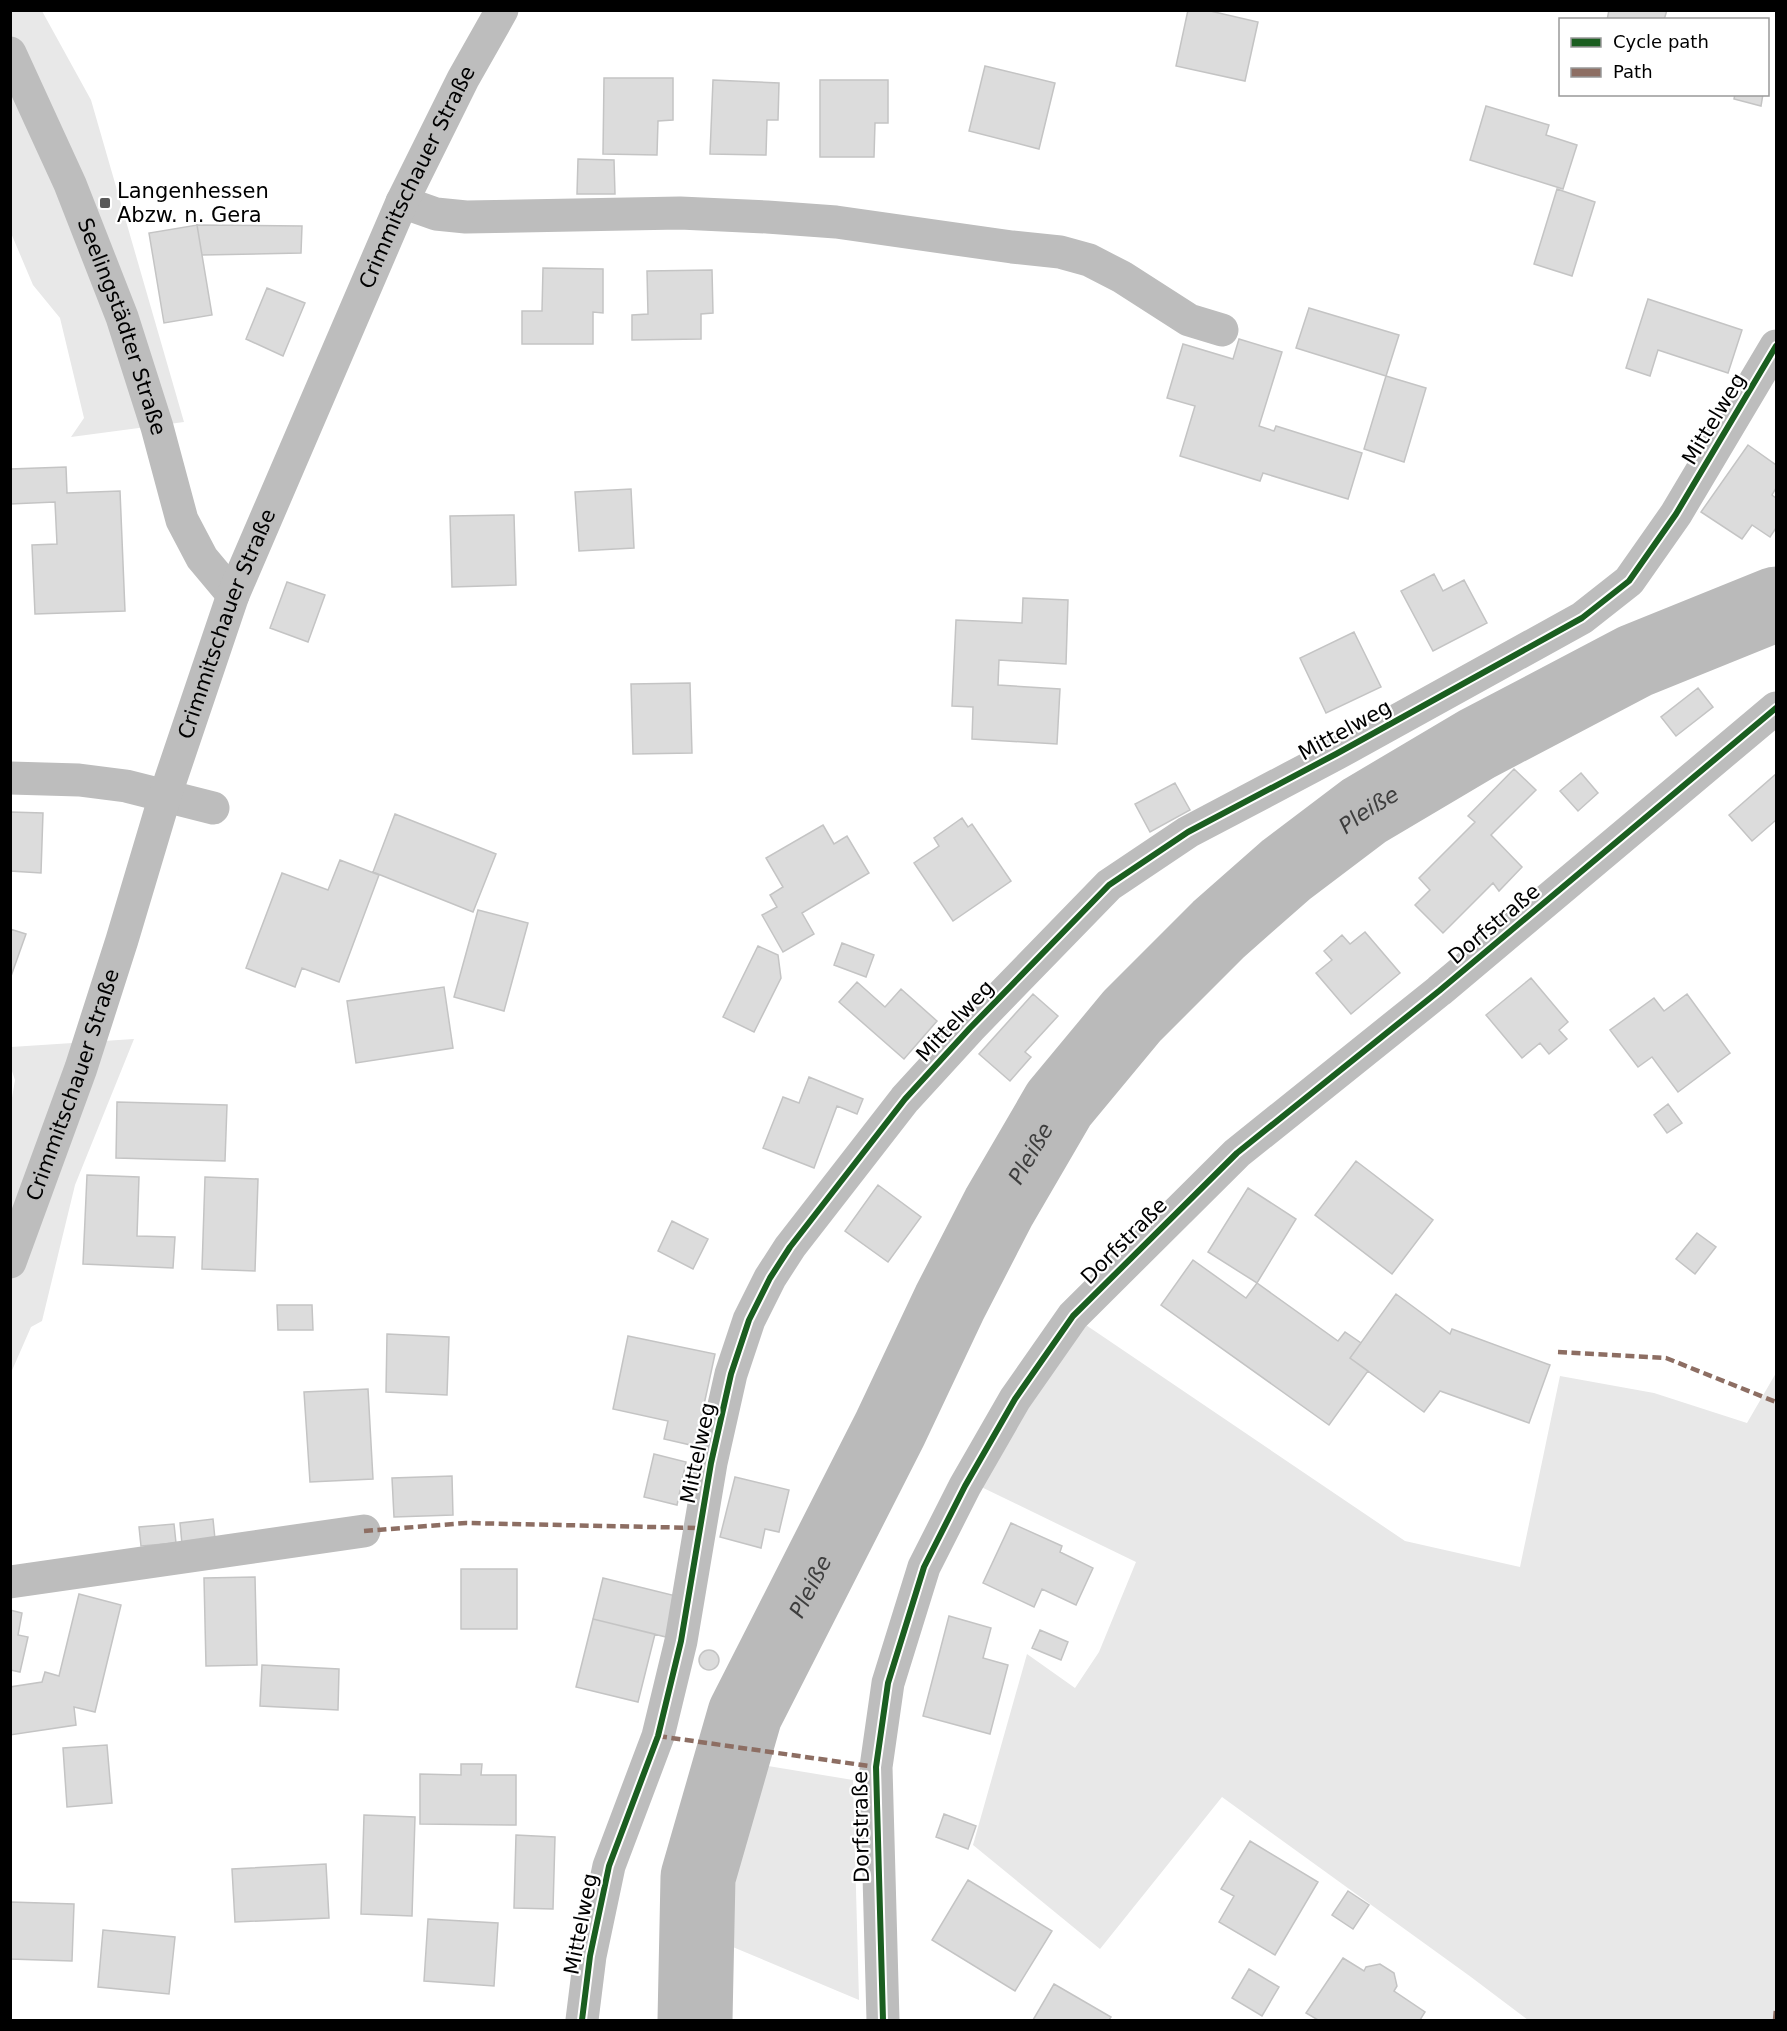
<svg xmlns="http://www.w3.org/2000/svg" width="1787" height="2031" font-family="'DejaVu Sans',sans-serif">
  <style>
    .grass { fill: #e8e8e8 }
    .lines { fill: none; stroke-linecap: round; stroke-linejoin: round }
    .river { stroke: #bababa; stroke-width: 75 }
    .building { fill: #dcdcdc; stroke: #c4c4c4; stroke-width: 1.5 }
    .minor { stroke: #bdbdbd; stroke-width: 33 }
    .quiet { stroke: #8d6e63; stroke-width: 4.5; stroke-dasharray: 9 4.5; stroke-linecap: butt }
    .cycleway-casing { stroke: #fff; stroke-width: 10 }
    .cycleway { stroke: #1b5e20; stroke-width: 6 }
    .poi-dot { fill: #595959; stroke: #fff; stroke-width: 2 }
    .labels { text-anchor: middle; stroke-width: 4.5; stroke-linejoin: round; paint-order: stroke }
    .street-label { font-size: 21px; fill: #000; stroke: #fff }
    .poi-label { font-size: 21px; fill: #000; stroke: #fff; text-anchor: start }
    .water-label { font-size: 22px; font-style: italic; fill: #3e3e3e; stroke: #fff }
  </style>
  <rect width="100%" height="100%" fill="#fff"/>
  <path class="grass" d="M10 11H42L91 100 184 422 71 437 84 418 60 318 33 285 11 233Z
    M134 1039 75 1185 42 1321 31 1327 10 1375V1110L15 1080 11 1068V1047Z
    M1077 1319 1405 1541 1520 1567 1560 1376 1654 1393 1747 1423 1776 1373V2020H1528L1471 1977 1222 1797 1100 1949 973 1845 1027 1654 1075 1688 1099 1652 1136 1562 973 1483Z
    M750 1763 853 1780 859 2000 728 1945 719 1886 741 1820Z"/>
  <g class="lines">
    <path class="river" id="s1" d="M695 2020 698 1877 745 1714 890 1429 950 1302 999 1207 1059 1104 1132 1016 1219 929 1286 870 1364 811 1477 744 1635 661 1776 604"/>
  </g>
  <path class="building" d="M1188 10H1206L1258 22 1245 81 1176 66Z
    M1609 10H1667L1664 20H1607Z
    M985 66 1055 83 1039 149 969 131Z
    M604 78H673V120L658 121 657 155 603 154Z
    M713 80 779 83 778 120H767L766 155 710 154Z
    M820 80H888V123H875L874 157H820Z
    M1735 94H1763L1761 106 1734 99Z
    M1486 106 1549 125 1546 135 1577 145 1563 189 1470 160Z
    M578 159 614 160 615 194H577Z
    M1557 189 1595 202 1572 276 1534 264Z
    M197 225 212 315 164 323 149 233Z
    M197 225 302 226 301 253 202 255Z
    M543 268 603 269V313L593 312V344H522V311H542Z
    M712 270 713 313 701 314V339L632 340V315L648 314 647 271Z
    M267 288 305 303 283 356 246 339Z
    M1648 299 1742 330 1728 373 1658 350 1650 376 1626 368Z
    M1309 308 1399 335 1386 376 1296 348Z
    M1239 339 1282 352 1259 426 1274 431 1276 426 1362 453 1348 499 1263 473 1260 481 1180 456 1195 406 1167 398 1183 344 1233 359Z
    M1386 376 1426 388 1404 462 1364 449Z
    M1748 445 1776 465V488L1772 495 1776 498V528L1770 537 1752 525 1742 539 1701 512Z
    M66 467 67 493 120 491 125 611 35 614 32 545 57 544 55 502 10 504V469Z
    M631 489 634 548 579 551 575 492Z
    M514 515 516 585 452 587 450 516Z
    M1434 574 1443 591 1464 580 1487 623 1433 651 1401 591Z
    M287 582 325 595 308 642 270 628Z
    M1023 598 1068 600 1066 664 999 660 998 685 1060 689 1057 744 972 739 973 707 952 706 956 620 1022 623Z
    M1354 632 1381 687 1326 713 1300 658Z
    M690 683 692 753 633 754 631 684Z
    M1698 688 1713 707 1676 736 1661 717Z
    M1514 769 1536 790 1491 835 1522 867 1499 891 1493 883 1443 933 1415 905 1430 890 1419 878 1475 822 1468 816Z
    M1581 773 1598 793 1578 811 1560 791Z
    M1776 774V820L1752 841 1729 815Z
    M1175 783 1190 810 1150 832 1135 804Z
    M10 812 43 813 41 873 10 871Z
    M395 814 496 854 473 912 373 872Z
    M962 818 968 827 972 824 1011 881 953 921 914 863 939 846 934 838Z
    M823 825 834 844 847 836 869 873 802 913 814 934 783 952 762 915 777 907 770 895 783 887 766 858Z
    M340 860 379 875 339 982 302 968 295 987 246 968 282 873 328 890Z
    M478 910 528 923 504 1011 454 997Z
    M10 929 26 934 10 979Z
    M1365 932 1400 973 1351 1014 1316 973 1332 960 1324 951 1342 935 1350 944Z
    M842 943 874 955 866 977 834 965Z
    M758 946 778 955 781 978 754 1032 723 1017Z
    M1531 978 1568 1022 1559 1030 1567 1039 1549 1054 1540 1043 1522 1058 1486 1015Z
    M857 982 885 1007 901 989 937 1021 904 1059 839 1002Z
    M444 987 453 1048 356 1063 347 1001Z
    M1033 994 1058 1016 1025 1052 1031 1057 1010 1081 979 1054Z
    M1687 994 1730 1053 1678 1092 1652 1057 1638 1067 1610 1030 1654 998 1664 1011Z
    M809 1077 863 1099 857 1114 837 1106 814 1168 763 1148 783 1097 799 1103Z
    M117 1102 227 1105 225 1161 116 1158Z
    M1668 1104 1682 1123 1667 1133 1654 1115Z
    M1356 1161 1433 1220 1392 1274 1315 1215Z
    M87 1175 139 1177 137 1236 175 1237 173 1268 83 1264Z
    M205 1177 258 1179 255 1271 202 1269Z
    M878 1185 921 1217 888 1262 845 1231Z
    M1248 1188 1296 1219 1257 1283 1208 1252Z
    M672 1221 708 1239 693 1269 658 1251Z
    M1697 1233 1716 1247 1695 1274 1676 1259Z
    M1193 1260 1246 1298 1257 1283 1338 1341 1345 1332 1361 1343 1350 1358 1368 1371 1329 1425 1161 1305Z
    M1396 1294 1450 1334 1452 1329 1550 1365 1529 1423 1440 1391 1424 1412 1350 1358Z
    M277 1305H312L313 1330H278Z
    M387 1334 449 1337 447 1395 386 1392Z
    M628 1336 715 1354 695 1446 664 1439 668 1421 613 1409Z
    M368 1389 373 1479 310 1482 304 1392Z
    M654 1454 686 1462 677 1505 644 1497Z
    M452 1476 453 1515 394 1517 392 1478Z
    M735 1477 789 1490 779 1532 765 1529 761 1548 720 1537Z
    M213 1519 215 1539 182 1544 180 1523Z
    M1011 1523 1062 1546 1060 1552 1093 1568 1076 1605 1042 1589 1034 1607 983 1583Z
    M174 1524 176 1543 141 1546 139 1527Z
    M461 1569H517V1629H461Z
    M255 1577 257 1665 206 1666 204 1578Z
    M603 1578 676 1596 666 1637 593 1619Z
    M79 1594 121 1605 95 1712 74 1707 76 1725 10 1735V1687L42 1682 45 1672 59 1676Z
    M10 1610 22 1613 18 1635 28 1637 20 1672 10 1670Z
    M949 1616 991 1628 983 1658 1008 1665 990 1734 923 1716Z
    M593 1619 655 1634 638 1702 576 1687Z
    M1040 1630 1068 1642 1061 1660 1032 1648Z
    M699 1660a10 10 0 1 1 20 0a10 10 0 1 1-20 0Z
    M262 1665 339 1669 338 1710 260 1706Z
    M107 1745 112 1803 67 1807 63 1748Z
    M461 1764H482L481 1775H516V1825L420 1824V1774L461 1775Z
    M944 1814 976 1826 968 1849 936 1837Z
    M364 1815 415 1817 412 1916 361 1914Z
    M516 1835 555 1837 553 1909 514 1908Z
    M1250 1841 1318 1882 1275 1955 1219 1922 1234 1896 1221 1889Z
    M326 1864 329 1918 235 1922 232 1869Z
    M968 1880 1052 1931 1015 1991 932 1940Z
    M1348 1891 1369 1905 1353 1929 1332 1915Z
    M10 1902 74 1904 72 1961 10 1959Z
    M428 1919 498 1923 494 1986 424 1981Z
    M103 1930 175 1937 169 1994 98 1987Z
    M1343 1958 1364 1971 1366 1967 1380 1964 1394 1973 1397 1986 1394 1991 1425 2012 1420 2020H1318L1306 2013Z
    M1249 1969 1279 1987 1262 2016 1232 1998Z
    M1054 1984 1111 2017 1109 2020H1033Z"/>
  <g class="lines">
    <g class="minor">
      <path id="s2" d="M10 53 70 184 122 317 157 427 182 520 202 558 233 595"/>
      <path d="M402 202 436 214 466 217 680 213 767 217 836 222 1012 247 1060 252 1089 260 1122 277 1189 320 1222 330"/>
      <path d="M10 778 79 780 126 786 213 808"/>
      <path id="s3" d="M10 1262 81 1068 122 940 165 796 233 595 402 202 463 79 502 10"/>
      <path d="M10 1582 364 1531"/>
      <path d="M582 2020 590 1956 609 1866 658 1736 681 1641 711 1463 731 1374 749 1320 770 1278 790 1247 905 1099 970 1028 1109 885 1188 832 1336 754 1582 618 1629 581 1676 514 1776 346"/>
      <path d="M883 2020 876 1767 888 1683 924 1567 965 1486 1015 1399 1073 1316 1237 1153 1439 991 1776 708"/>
    </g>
    <path class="quiet" d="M1558 1352 1666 1358 1776 1402
      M364 1531 466 1523 699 1528
      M658 1736 876 1767
      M1775 2020 1776 2009"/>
    <g class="cycleway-casing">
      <path id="cycleway" d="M582 2020 590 1956 609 1866 658 1736 681 1641 711 1463 731 1374 749 1320 770 1278 790 1247 905 1099 970 1028 1109 885 1188 832 1336 754 1582 618 1629 581 1676 514 1776 346
        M883 2020 876 1767 888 1683 924 1567 965 1486 1015 1399 1073 1316 1237 1153 1439 991 1776 708"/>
    </g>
    <use href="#cycleway" class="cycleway"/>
  </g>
  <rect class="poi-dot" x="99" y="197" width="12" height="12" rx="3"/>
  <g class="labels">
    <g class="street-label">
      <text dy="7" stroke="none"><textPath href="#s3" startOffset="1160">Crimmitschauer Straße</textPath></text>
      <text dy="7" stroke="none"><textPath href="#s2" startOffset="296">Seelingstädter Straße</textPath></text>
      <text transform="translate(1714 419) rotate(-59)" y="7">Mittelweg</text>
      <text dy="7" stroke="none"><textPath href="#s3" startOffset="674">Crimmitschauer Straße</textPath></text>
      <text transform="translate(1345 730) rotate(-29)" y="7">Mittelweg</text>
      <text transform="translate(1494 924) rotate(-40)" y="7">Dorfstraße</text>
      <text transform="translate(955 1021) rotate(-47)" y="7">Mittelweg</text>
      <text dy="7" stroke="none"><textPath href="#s3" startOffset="188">Crimmitschauer Straße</textPath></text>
      <text transform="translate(1124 1241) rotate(-45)" y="7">Dorfstraße</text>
      <text transform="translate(698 1453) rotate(-78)" y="7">Mittelweg</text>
      <text transform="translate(861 1827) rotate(-91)" y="7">Dorfstraße</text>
      <text transform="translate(581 1924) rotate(-79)" y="7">Mittelweg</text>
    </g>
    <g class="poi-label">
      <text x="117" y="198">Langenhessen<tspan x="117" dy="24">Abzw. n. Gera</tspan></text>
    </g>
    <g class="water-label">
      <text dy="8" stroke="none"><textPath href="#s1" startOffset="1428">Pleiße</textPath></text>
      <text dy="8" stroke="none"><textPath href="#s1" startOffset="942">Pleiße</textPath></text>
      <text dy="8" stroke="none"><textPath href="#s1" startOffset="456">Pleiße</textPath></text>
    </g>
  </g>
  <rect width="1787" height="2031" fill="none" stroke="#000000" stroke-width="24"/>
  <rect x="1559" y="18" width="210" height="78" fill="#ffffff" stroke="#999999" stroke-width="1.5"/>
  <rect x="1571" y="38" width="30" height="9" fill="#1b5e20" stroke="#999999" stroke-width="1.5"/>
  <text x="1613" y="48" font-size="18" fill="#000000">Cycle path</text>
  <rect x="1571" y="68" width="30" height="9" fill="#8d6e63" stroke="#999999" stroke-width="1.5"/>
  <text x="1613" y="78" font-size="18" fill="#000000">Path</text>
</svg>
